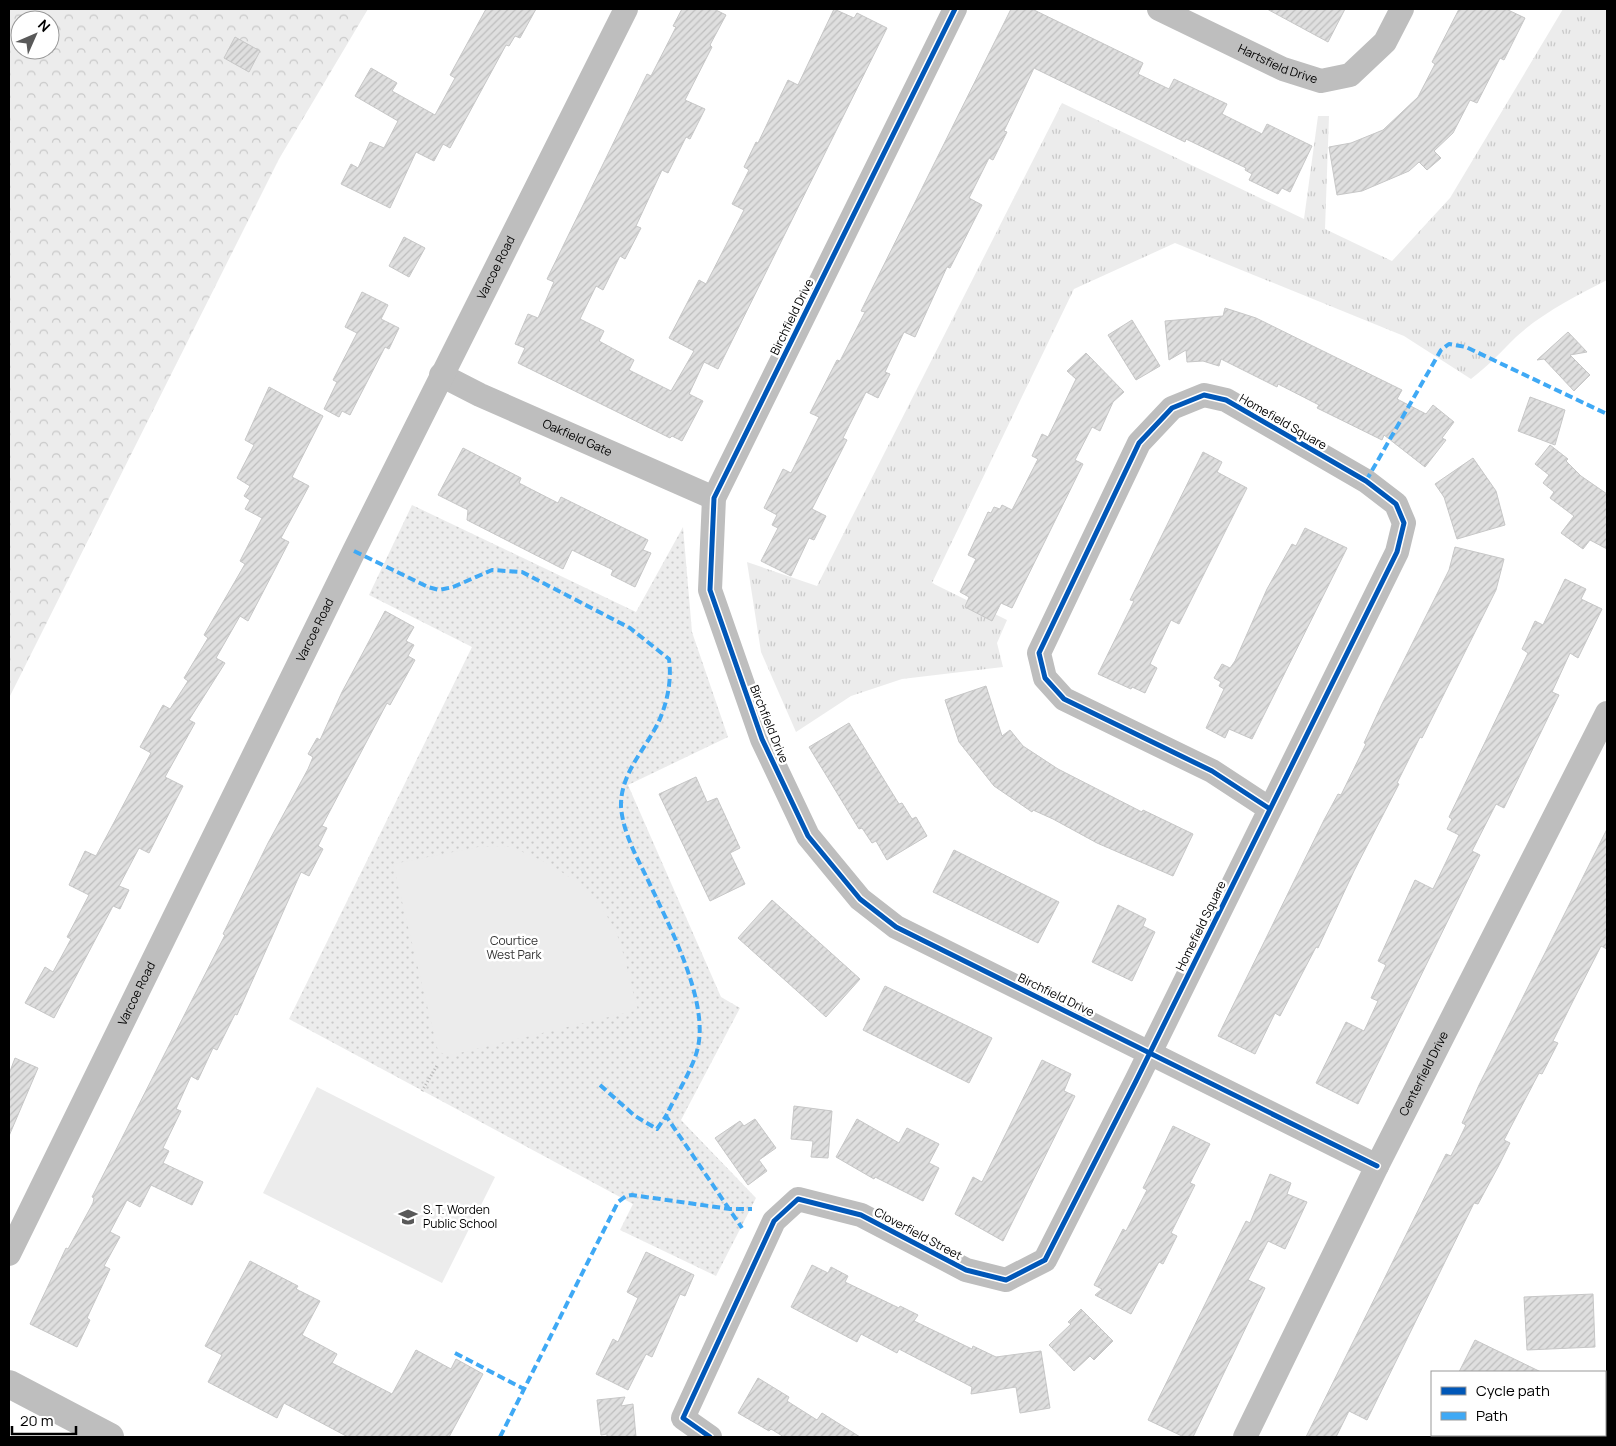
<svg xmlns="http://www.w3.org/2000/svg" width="1616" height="1446" font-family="Manrope,sans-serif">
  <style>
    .grass { fill: url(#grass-tufts) }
    .forest { fill: url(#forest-crowns); fill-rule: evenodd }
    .park { fill: url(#park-dots) }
    .pitch { fill: #ececec }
    .building { fill: url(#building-hatch); stroke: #c7c7c7 }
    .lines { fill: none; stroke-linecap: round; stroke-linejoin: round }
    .path { stroke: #b9b9b9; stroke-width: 3; stroke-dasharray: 1 2.5; stroke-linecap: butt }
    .minor { stroke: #bebebe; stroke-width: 24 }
    .tertiary { stroke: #bebebe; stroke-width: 28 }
    .quiet { stroke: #3fa9f5; stroke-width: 4; stroke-dasharray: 8 4; stroke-linecap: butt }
    .cycleway-casing { stroke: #fff; stroke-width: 8 }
    .cycleway { stroke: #0057b8; stroke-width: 5 }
    .labels { text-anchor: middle; stroke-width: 5; stroke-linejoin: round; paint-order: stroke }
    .street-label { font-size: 12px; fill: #000; stroke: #fff }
    .park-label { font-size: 12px; fill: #333; stroke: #fff }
    .poi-label { font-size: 12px; fill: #000; stroke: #fff; text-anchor: start }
  </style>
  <defs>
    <pattern id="grass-tufts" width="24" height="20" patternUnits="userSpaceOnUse" patternTransform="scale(1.25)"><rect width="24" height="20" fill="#ececec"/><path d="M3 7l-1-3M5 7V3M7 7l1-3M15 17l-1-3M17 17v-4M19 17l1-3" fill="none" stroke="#c9c9c9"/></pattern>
    <pattern id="forest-crowns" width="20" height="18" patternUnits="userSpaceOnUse" patternTransform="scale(1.25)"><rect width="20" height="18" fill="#ececec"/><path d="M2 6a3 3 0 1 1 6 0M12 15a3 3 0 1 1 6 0" fill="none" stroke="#c9c9c9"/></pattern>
    <pattern id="park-dots" width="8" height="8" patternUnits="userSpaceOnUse" patternTransform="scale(1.25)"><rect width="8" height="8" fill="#ececec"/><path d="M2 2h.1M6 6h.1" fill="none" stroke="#c9c9c9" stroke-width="1.8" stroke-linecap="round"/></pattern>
    <pattern id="building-hatch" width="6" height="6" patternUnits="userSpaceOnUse" patternTransform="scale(1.25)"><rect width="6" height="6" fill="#dfdfdf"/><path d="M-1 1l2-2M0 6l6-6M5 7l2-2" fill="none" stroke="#bebebe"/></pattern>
  </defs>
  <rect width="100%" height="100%" fill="#fff"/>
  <path class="grass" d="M1563 9H1607V280C1576 296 1542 313 1516 337 1501 352 1488 366 1471 379L1404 336 1175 243 1074 289 932 583 1007 620 997 643 1003 667 902 679 851 696 796 732 761 652 747 562 817 586 1062 103 1304 219 1318 116H1329L1325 229 1392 261 1450 198Z"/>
  <path class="forest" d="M9 9H368L279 159 9 698ZM20 20H50V50H20Z"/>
  <path class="park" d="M412 505 636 612 683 527 692 632 728 737 628 785 721 997 740 1008 681 1120 756 1198 716 1276 620 1230 633 1204 289 1019 472 647 369 595Z"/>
  <path class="pitch" d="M506 846C549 860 593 886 614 928 624 948 631 987 638 1010L447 1056 438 1051 393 864 478 847Z
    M317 1087 495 1177 442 1283 263 1193Z"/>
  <path class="building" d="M486 9H536L520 38 515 36 509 46 506 45 450 148 443 144 434 161 416 152 390 208 341 184 351 164 358 168 370 142 384 148 398 121 355 96 371 68 397 83 392 91 435 115 455 78 450 75Z
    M682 9H714L726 15 710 45 712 47 685 100 705 109 690 139 686 137 668 173 662 170 636 226 641 228 625 259 620 256 603 290 596 286 580 319 604 331 599 341 634 360 629 370 671 391 694 351 669 338 699 280 706 284 744 210 732 204 749 170 744 167 756 142 758 143 788 80 798 85 834 9 854 18 857 13 887 28 718 369 704 362 689 394 703 401 682 441 672 436 670 438 518 363 525 348 515 344 528 314 538 318 554 282 547 279 647 74 651 76 676 27 673 26Z
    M1011 9H1032L1143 63 1138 74 1169 89 1174 79 1227 104 1222 114 1262 134 1267 124 1312 146 1290 192 1282 188 1278 194 1249 180 1252 174 1245 170 1246 168 1186 139 1185 142 1034 68 1004 131 1007 132 993 160 989 158 969 198 982 205 950 268 947 267 915 337 904 332 885 372 890 374 878 398 866 392 843 438 847 440 812 509 826 516 814 540 809 538 791 576 761 561 778 528 772 525 777 515 764 508 783 469 791 473 819 417 810 413 837 360 840 361 865 312 861 311Z
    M1267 9H1345L1328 42Z
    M1459 9H1506L1525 18 1504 60 1500 58 1477 103 1470 100 1453 133 1434 151 1441 158 1427 170 1419 162 1409 171 1362 191 1337 195 1329 147 1351 143 1383 130 1418 97 1435 64 1432 62Z
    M235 37 260 51 249 72 224 58Z
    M404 237 425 248 409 277 389 266Z
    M362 292 388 305 381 319 399 328 389 349 385 347 350 415 342 411 339 417 324 409 337 382 333 380 357 333 345 327Z
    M1225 308 1256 318 1402 390 1397 399 1426 414 1433 405 1454 422 1442 438 1446 440 1425 467 1384 435 1382 440 1317 408 1319 405 1278 384 1277 387 1221 359 1219 366 1203 361 1187 362 1186 350 1169 360 1165 321 1223 316Z
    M1132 320 1160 366 1136 380 1108 335Z
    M1568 332 1587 352 1570 355 1590 375 1574 391 1544 359 1537 360Z
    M1086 353 1124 392 1113 402 1100 431 1092 427 1075 460 1083 464 1012 608 1001 603 992 621 965 607 969 597 960 592 976 559 968 555 988 512 991 513 994 507 1000 509 1002 505 1012 510 1038 459 1032 456 1042 434 1048 437 1076 379 1067 371Z
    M269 387 323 416 292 477 309 486 281 538 289 542 248 621 240 616 216 658 225 663 189 720 195 723 165 777 183 786 149 853 139 848 119 886 129 890 120 909 113 906 54 1018 25 1003 45 967 53 972 71 939 67 937 89 895 69 885 85 851 96 856 151 753 140 747 163 705 170 709 188 681 184 678 208 638 204 635 245 564 240 561 262 518 245 509 250 500 244 496 250 486 237 478 254 445 245 440Z
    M1530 397 1565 410 1555 445 1518 431Z
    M1550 445 1568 459 1566 461 1581 476 1607 494V549L1590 540 1583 549 1561 533 1574 516 1550 498 1554 492 1543 483 1549 475 1535 464Z
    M463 448 521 478 519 483 558 503 561 497 648 540 643 550 651 553 635 587 611 575 613 570 572 550 563 569 467 520 468 510 438 495Z
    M1203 452 1222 462 1217 472 1247 488 1179 624 1171 620 1150 664 1157 668 1145 693 1132 687 1131 689 1098 674 1134 601 1130 600Z
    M1473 458 1496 491 1505 525 1457 539 1444 497 1435 484Z
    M1305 528 1347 548 1252 739 1229 729 1225 738 1206 728 1224 689 1219 686 1221 682 1214 678 1222 664 1230 668 1235 661 1267 589 1292 544 1296 546Z
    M1455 547 1504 559 1496 590 1422 738 1420 737 1397 783 1399 784 1354 871 1318 948 1316 947 1280 1016 1275 1013 1255 1054 1218 1036 1324 820 1338 794 1341 795 1366 744 1364 743 1382 704 1449 570Z
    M1565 579 1586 589 1581 599 1602 609 1578 658 1570 653 1552 692 1559 695 1504 808 1496 804 1472 851 1480 855 1358 1104 1316 1083 1346 1022 1364 1031 1378 1001 1371 998 1386 965 1378 961 1415 880 1433 889 1459 835 1447 829 1452 819 1449 817 1528 653 1522 649 1535 621 1543 625Z
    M385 611 414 627 406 641 414 645 408 656 415 660 390 705 387 703 322 826 327 828 318 846 323 849 309 876 301 872 237 1015 235 1014 217 1050 213 1048 198 1080 191 1076 176 1109 181 1111 163 1148 169 1151 163 1163 203 1182 192 1205 151 1185 140 1207 127 1200 110 1232 120 1237 104 1266 110 1269 87 1318 90 1320 77 1347 30 1324 66 1248 68 1249 93 1203 94 1198 92 1197 225 935 223 934 268 843 308 769 313 757 308 754 317 738 320 740 342 692Z
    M986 686 1002 736 1010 730 1023 746 1058 769 1142 812 1143 810 1193 834 1173 876 1097 843 1053 819 1033 810 1032 812 994 786 959 742 945 700Z
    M849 723 899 804 902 803 912 819 916 817 927 836 887 860 876 841 872 843 862 828 859 829 809 747Z
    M696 777 707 802 717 798 740 848 730 853 745 884 710 901 659 794Z
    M1607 829V949L1601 946 1574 999 1553 1041 1558 1043 1542 1074 1539 1073 1504 1140 1510 1143 1498 1167 1478 1204 1474 1203 1367 1420 1349 1411 1336 1437H1306L1446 1154 1451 1156 1466 1125 1462 1123 1479 1085Z
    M954 850 1059 902 1038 943 933 892Z
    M772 900 860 979 826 1017 738 938Z
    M1118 905 1146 919 1143 926 1155 932 1132 981 1092 962Z
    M885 986 992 1038 969 1083 863 1030Z
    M15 1058 38 1068 9 1136V1074Z
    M1042 1060 1071 1074 1064 1091 1075 1096 1003 1241 955 1214 973 1177 982 1182Z
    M794 1106 832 1111 828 1158 811 1157 813 1141 791 1139Z
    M755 1119 776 1148 759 1160 767 1171 748 1185 715 1138 740 1121 744 1126Z
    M857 1119 899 1143 907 1128 939 1144 929 1163 939 1168 923 1201 875 1177 874 1179 836 1157Z
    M1173 1126 1210 1144 1190 1183 1195 1185 1171 1233 1177 1236 1163 1264 1159 1262 1131 1314 1095 1295 1102 1289 1094 1285 1123 1229 1126 1231 1147 1190 1143 1188Z
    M1270 1174 1291 1183 1287 1194 1307 1202 1285 1249 1268 1241 1248 1280 1265 1288 1193 1437H1184L1148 1420 1246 1221 1250 1223Z
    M646 1252 694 1275 685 1296 680 1294 652 1357 646 1354 628 1390 596 1374 613 1339 618 1342 638 1298 627 1292Z
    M250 1261 298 1286 296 1289 320 1301 302 1335 337 1354 332 1363 392 1394 416 1350 451 1369 456 1359 483 1374 449 1437H348L284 1403 277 1418 208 1382 222 1355 205 1346Z
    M812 1265 828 1273 831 1267 848 1276 845 1282 899 1308 900 1306 918 1315 914 1321 972 1349 973 1346 996 1357 1041 1351 1050 1408 1020 1413 1016 1387 971 1394 972 1387 899 1349 897 1353 861 1334 857 1342 791 1307Z
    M1593 1294 1595 1347 1527 1350 1524 1297Z
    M1081 1309 1113 1341 1094 1360 1090 1356 1074 1371 1049 1345 1071 1324 1068 1322Z
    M1475 1340 1541 1372H1459Z
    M758 1378 789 1397 787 1401 817 1420 822 1413 860 1437H784L771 1429 769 1431 738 1413Z
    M625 1397 621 1406 633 1404 636 1437H607V1434L601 1435 597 1400Z"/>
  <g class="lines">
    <path class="path" d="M422 1091 438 1064"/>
    <g class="minor">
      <path d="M955 9 714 498 710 590 762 739 808 836 860 899 896 927 1377 1166"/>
      <path id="s1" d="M1159 9 1283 69 1321 81 1350 75 1385 42 1402 9"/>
      <path id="s2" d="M441 375 480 395 714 498"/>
      <path id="s3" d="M9 1254 354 551 626 9"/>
      <path d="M1605 1394 1607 1395"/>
      <path d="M710 1437 683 1418 774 1221 798 1199 861 1215 966 1270 1006 1280 1045 1260 1136 1081 1397 552 1404 523 1396 504 1366 481 1226 400 1204 395 1172 408 1139 443 1039 653 1045 678 1064 699 1212 771 1270 809"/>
      <path id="s4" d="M1245 1437 1377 1166 1607 713"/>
      <path d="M1524 1437 1526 1435"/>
    </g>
    <path class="tertiary" d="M9 1384 110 1437"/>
    <path class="quiet" d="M1366 481 1441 350 1449 344 1466 347 1607 414
      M354 551 428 587 439 590 453 587 492 570 522 572 630 628 669 659C672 681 667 705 657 725 643 752 620 775 621 807 623 832 636 856 647 878 667 922 711 1002 697 1051 692 1070 675 1097 666 1116L742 1228
      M600 1085 635 1116 657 1129 666 1116
      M455 1353 524 1389
      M500 1437 618 1202 626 1196 632 1195 730 1209H752"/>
    <g class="cycleway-casing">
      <path id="cycleway" d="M955 9 714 498 710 590 762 739 808 836 860 899 896 927 1377 1166
        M710 1437 683 1418 774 1221 798 1199 861 1215 966 1270 1006 1280 1045 1260 1136 1081 1397 552 1404 523 1396 504 1366 481 1226 400 1204 395 1172 408 1139 443 1039 653 1045 678 1064 699 1212 771 1270 809"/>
    </g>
    <use href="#cycleway" class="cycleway"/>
  </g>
  <defs>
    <g id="school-bare" transform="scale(1.5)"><path d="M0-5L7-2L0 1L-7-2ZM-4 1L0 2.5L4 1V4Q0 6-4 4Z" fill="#595959" stroke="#fff" stroke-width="2.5" paint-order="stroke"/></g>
  </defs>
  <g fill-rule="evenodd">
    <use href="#school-bare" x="408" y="1217"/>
  </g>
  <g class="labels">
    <g class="street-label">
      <text dy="4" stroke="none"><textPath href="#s1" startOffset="131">Hartsfield Drive</textPath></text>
      <text dy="4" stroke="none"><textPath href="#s3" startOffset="1100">Varcoe Road</textPath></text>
      <text transform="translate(792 317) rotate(-64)" y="4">Birchfield Drive</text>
      <text transform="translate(1283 422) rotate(30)" y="4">Homefield Square</text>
      <text dy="4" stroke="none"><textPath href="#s2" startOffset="150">Oakfield Gate</textPath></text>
      <text dy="4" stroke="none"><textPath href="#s3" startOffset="695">Varcoe Road</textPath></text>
      <text transform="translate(769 724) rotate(68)" y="4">Birchfield Drive</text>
      <text transform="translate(1201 926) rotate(-64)" y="4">Homefield Square</text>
      <text dy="4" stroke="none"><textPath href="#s3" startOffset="290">Varcoe Road</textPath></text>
      <text transform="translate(1056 995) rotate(26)" y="4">Birchfield Drive</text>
      <text dy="4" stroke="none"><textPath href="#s4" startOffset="405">Centerfield Drive</textPath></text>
      <text transform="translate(918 1234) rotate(28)" y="4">Cloverfield Street</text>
    </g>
    <g class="park-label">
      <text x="514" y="945">Courtice<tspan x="514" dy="14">West Park</tspan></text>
    </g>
    <g class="poi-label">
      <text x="423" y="1214">S. T. Worden<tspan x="423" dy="14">Public School</tspan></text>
    </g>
  </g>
  <rect width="1616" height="1446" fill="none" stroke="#000000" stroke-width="20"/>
  <rect x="1431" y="1371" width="175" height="65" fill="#ffffff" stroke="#999999"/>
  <rect x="1441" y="1387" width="25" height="8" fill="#0057b8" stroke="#999999"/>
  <text x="1476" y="1396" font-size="15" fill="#000000">Cycle path</text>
  <rect x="1441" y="1412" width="25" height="8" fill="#3fa9f5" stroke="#999999"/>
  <text x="1476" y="1421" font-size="15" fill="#000000">Path</text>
  <g transform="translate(35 35) rotate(45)"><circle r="24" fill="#ffffff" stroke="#999999"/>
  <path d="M0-4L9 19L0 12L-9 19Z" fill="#595959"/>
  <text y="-8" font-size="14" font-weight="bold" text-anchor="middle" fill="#000000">N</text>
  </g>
  <path d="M12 1426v8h64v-8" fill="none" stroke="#000000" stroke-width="2.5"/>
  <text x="20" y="1426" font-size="15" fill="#000000" stroke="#ffffff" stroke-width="4" paint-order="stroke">20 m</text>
</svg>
